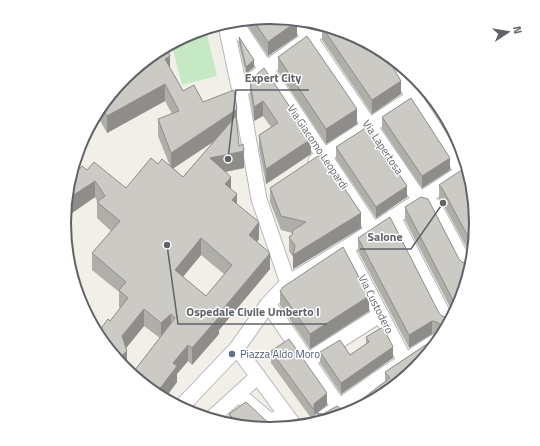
<svg xmlns="http://www.w3.org/2000/svg" width="540" height="446" font-family="'Titillium Web',sans-serif">
  <style>
    .green { fill: #c5e8c5 }
    .lines { fill: none; stroke-linecap: round; stroke-linejoin: round }
    .minor-casing { stroke: #b5b8bc; stroke-width: 17 }
    .minor { stroke: #fff; stroke-width: 15 }
    .wall { fill: #afaea9; fill-rule: evenodd }
    .shaded-wall { fill: #8f8d8a }
    .building { fill: #cccac5; stroke: #8f8d8a; fill-rule: evenodd }
    .service-dot { fill: #5c6f8a; stroke: #fff; stroke-width: 1.5 }
    .labels { text-anchor: middle; stroke-width: 3; stroke-linejoin: round; paint-order: stroke }
    .street-label { font-size: 11px; fill: #5f6368; stroke: #fff }
    .service-label { font-size: 11px; fill: #4e5e75; stroke: #fff; text-anchor: start }
    .rim { fill: none; stroke: #5f6368; stroke-width: 2 }
    .leader { fill: none; stroke: #5f6368; stroke-width: 1.5 }
    .callout-dot { fill: #5f6368; stroke: #fff; stroke-width: 1.5 }
    .callout-label { font-size: 12px; text-anchor: middle; font-weight: bold; fill: #5f6368; stroke: #fff; stroke-width: 3; stroke-linejoin: round; paint-order: stroke }
  </style>
  <rect width="100%" height="100%" fill="#f1efe8"/>
  <path class="green" d="M206 30 217 76 182 85 172 45 191 33Z"/>
  <g class="lines">
    <g class="minor-casing">
      <path id="minor" d="M299 23 420 200 434 206 467 268
        M236 24 373 230
        M226 26 240 91 259 199 288 283
        M390 60 467 179
        M240 91 266 69 323 28
        M316 161 424 90
        M393 217 447 322
        M346 248 405 361
        M268 304 344 414
        M237 348 293 424
        M307 361 381 314
        M238 394 270 421 286 416
        M181 407 237 348 268 304 288 283 346 248 466 170
        M212 418 258 376
        M322 419 375 381 433 343"/>
    </g>
    <use href="#minor" class="minor"/>
  </g>
  <path class="wall" d="M270 17 297 22V36L268 56 245 22Z
    M322 27 349 33 401 94 372 114 322 40Z
    M239 37 254 67 246 74 239 45Z
    M278 57 357 124 326 144 278 71Z
    M170 68 183 91 203 102 237 126 239 146 244 168 225 172 237 205 259 239 257 242 270 269 219 330V334L192 365 188 361 177 374V382L166 397 135 376V370L160 338 144 326 126 348 127 368 125 369 124 368 110 321 120 308 119 307V292L92 270V253L111 231 97 218V201L95 197 65 218 74 175 87 170 126 188 158 164 170 166 158 136V119L172 114 165 101 107 133 98 117 124 77ZM213 142 183 177 173 168ZM201 255 224 274 206 296 183 277Z
    M408 72 416 78 419 83 416 84Z
    M250 80 311 154 266 184 259 149V135L271 127 263 116 254 121 250 95Z
    M426 93 460 144 463 156 426 99Z
    M382 117 450 170 422 188 382 129Z
    M336 147 407 197 376 218 336 159Z
    M439 185 476 223 470 254 442 202 439 199Z
    M270 188 361 228 293 269V257L289 251V237L292 234V233L281 230 270 202Z
    M405 207 462 262 466 263 460 302 453 313 405 220Z
    M358 238 442 316 446 317 451 316 438 336 432 334 409 348 358 251Z
    M280 291 369 311 310 349 280 305Z
    M366 337 393 358 341 394 320 363V352L350 355 366 344Z
    M436 338 349 413 317 420V413L323 414 345 412 385 381V372Z
    M271 351 327 405 314 415V420H313L311 418 271 363Z
    M229 414 270 429 229 421Z"/>
  <path class="shaded-wall" d="M296 22H297V36L268 56V42Z
    M170 56V73L165 59Z
    M254 60V67L246 74V67Z
    M416 78 419 83 416 84Z
    M401 81V94L372 114V100Z
    M165 84V101L107 133V116Z
    M263 101V116L254 121V107Z
    M237 109V126L171 170V153Z
    M357 109V124L326 144V129Z
    M311 139V154L266 184V169Z
    M244 151V168L210 175V158Z
    M450 158V170L422 188V176Z
    M231 177V193L225 184Z
    M95 181V197L65 218 69 198Z
    M407 186V197L376 218V207Z
    M237 194V210L232 200Z
    M361 213V228L293 269V255Z
    M259 222V239L249 251V235Z
    M201 238V255L175 286V270Z
    M270 253V269L219 330V334L192 365V348L217 316Z
    M369 296V311L310 349V334Z
    M144 309V326L122 353V336Z
    M171 314V330L161 339V323Z
    M432 321V334L409 348V335Z
    M188 345V361L177 374V382L166 397 158 391 173 363Z
    M393 347V358L341 394V383Z
    M127 351V368L125 369 118 359Z
    M327 393V405L314 415V420V404Z"/>
  <path class="building" d="M270 17 296 22 268 42 253 20Z
    M322 27 349 33 388 59 401 81 372 100Z
    M307 36 357 109 326 129 278 57Z
    M239 37 254 60 246 67Z
    M167 49 170 56 165 59 183 91 194 85 203 102 234 90 237 109 171 153 158 119 179 111 165 84 107 116 103 109 124 77Z
    M264 68 311 139 266 169 259 135 278 123 263 101 254 107 250 80Z
    M411 98 450 158 422 176 382 117Z
    M236 116 239 146 243 144 244 151 210 158 231 177 225 184 237 194 232 200 259 222 249 235 270 253 217 316 219 317 192 348 188 345 173 363 177 366 158 391 141 380 143 377 135 370 175 318 171 314 161 323 144 309 122 336 127 351 118 359 99 331 108 319 110 321 128 298 119 290 126 282 92 253 120 221 97 202 105 196 95 181 69 198 74 175 82 166 87 170 94 162 126 188 151 158 158 164 162 159 183 177ZM201 238 232 265 206 296 175 270Z
    M367 127 407 186 376 207 336 147Z
    M321 154 361 213 293 255 295 246 289 237 293 234 292 231 306 222 281 216 270 188Z
    M460 171 466 174 476 223 472 244 442 188 439 185Z
    M421 197 428 199 459 259 462 262 466 263H468L460 302 456 309 455 304 405 207Z
    M390 217 439 313 442 316 446 317 451 316 442 330 441 325 437 322 432 321 409 335 358 238Z
    M343 247 369 296 310 334 280 291 283 287Z
    M383 327 393 347 341 383 320 352 340 340 350 355 369 342 366 337Z
    M436 338 416 369 349 413 321 419 317 413 323 414 337 406 345 412 390 378 385 372Z
    M289 339 327 393 314 404V410L271 351Z
    M246 402 274 428 270 429 238 423 229 414Z"/>
  <circle class="service-dot" cx="232" cy="354" r="4"/>
  <g class="labels">
    <g class="street-label">
      <text transform="translate(318 147) rotate(56)" y="4">Via Giacomo Leopardi</text>
      <text transform="translate(383 147) rotate(56)" y="4">Via Lapertosa</text>
      <text transform="translate(376 304) rotate(63)" y="4">Via Custodero</text>
    </g>
    <g class="service-label">
      <text x="240" y="358">Piazza Aldo Moro</text>
    </g>
  </g>
  <path d="M0 0H540V446H0ZM71 223a199 199 0 1 1 398 0a199 199 0 1 1-398 0Z" fill="#fff" fill-rule="evenodd"/>
  <path class="rim" d="M71 223a199 199 0 1 1 398 0a199 199 0 1 1-398 0Z"/>
  <path class="leader" d="M228 159L236 90H309M443 203L411 249H360M167 245L178 324H327"/>
  <g class="callout-dot">
    <circle cx="228" cy="159" r="4"/>
    <circle cx="443" cy="203" r="4"/>
    <circle cx="167" cy="245" r="4"/>
  </g>
  <g class="callout-label">
    <text x="273" y="82">Expert City</text>
    <text x="385" y="241">Salone</text>
    <text x="253" y="316">Ospedale Civile Umberto I</text>
  </g>
  <g transform="translate(508 32) rotate(78)" stroke="#ffffff" stroke-width="3" paint-order="stroke">
  <path d="M0-3L7 15L0 10L-7 15Z" fill="#5f6368"/>
  <text y="-6" font-size="11" font-weight="bold" text-anchor="middle" fill="#5f6368">N</text>
  </g>
</svg>
